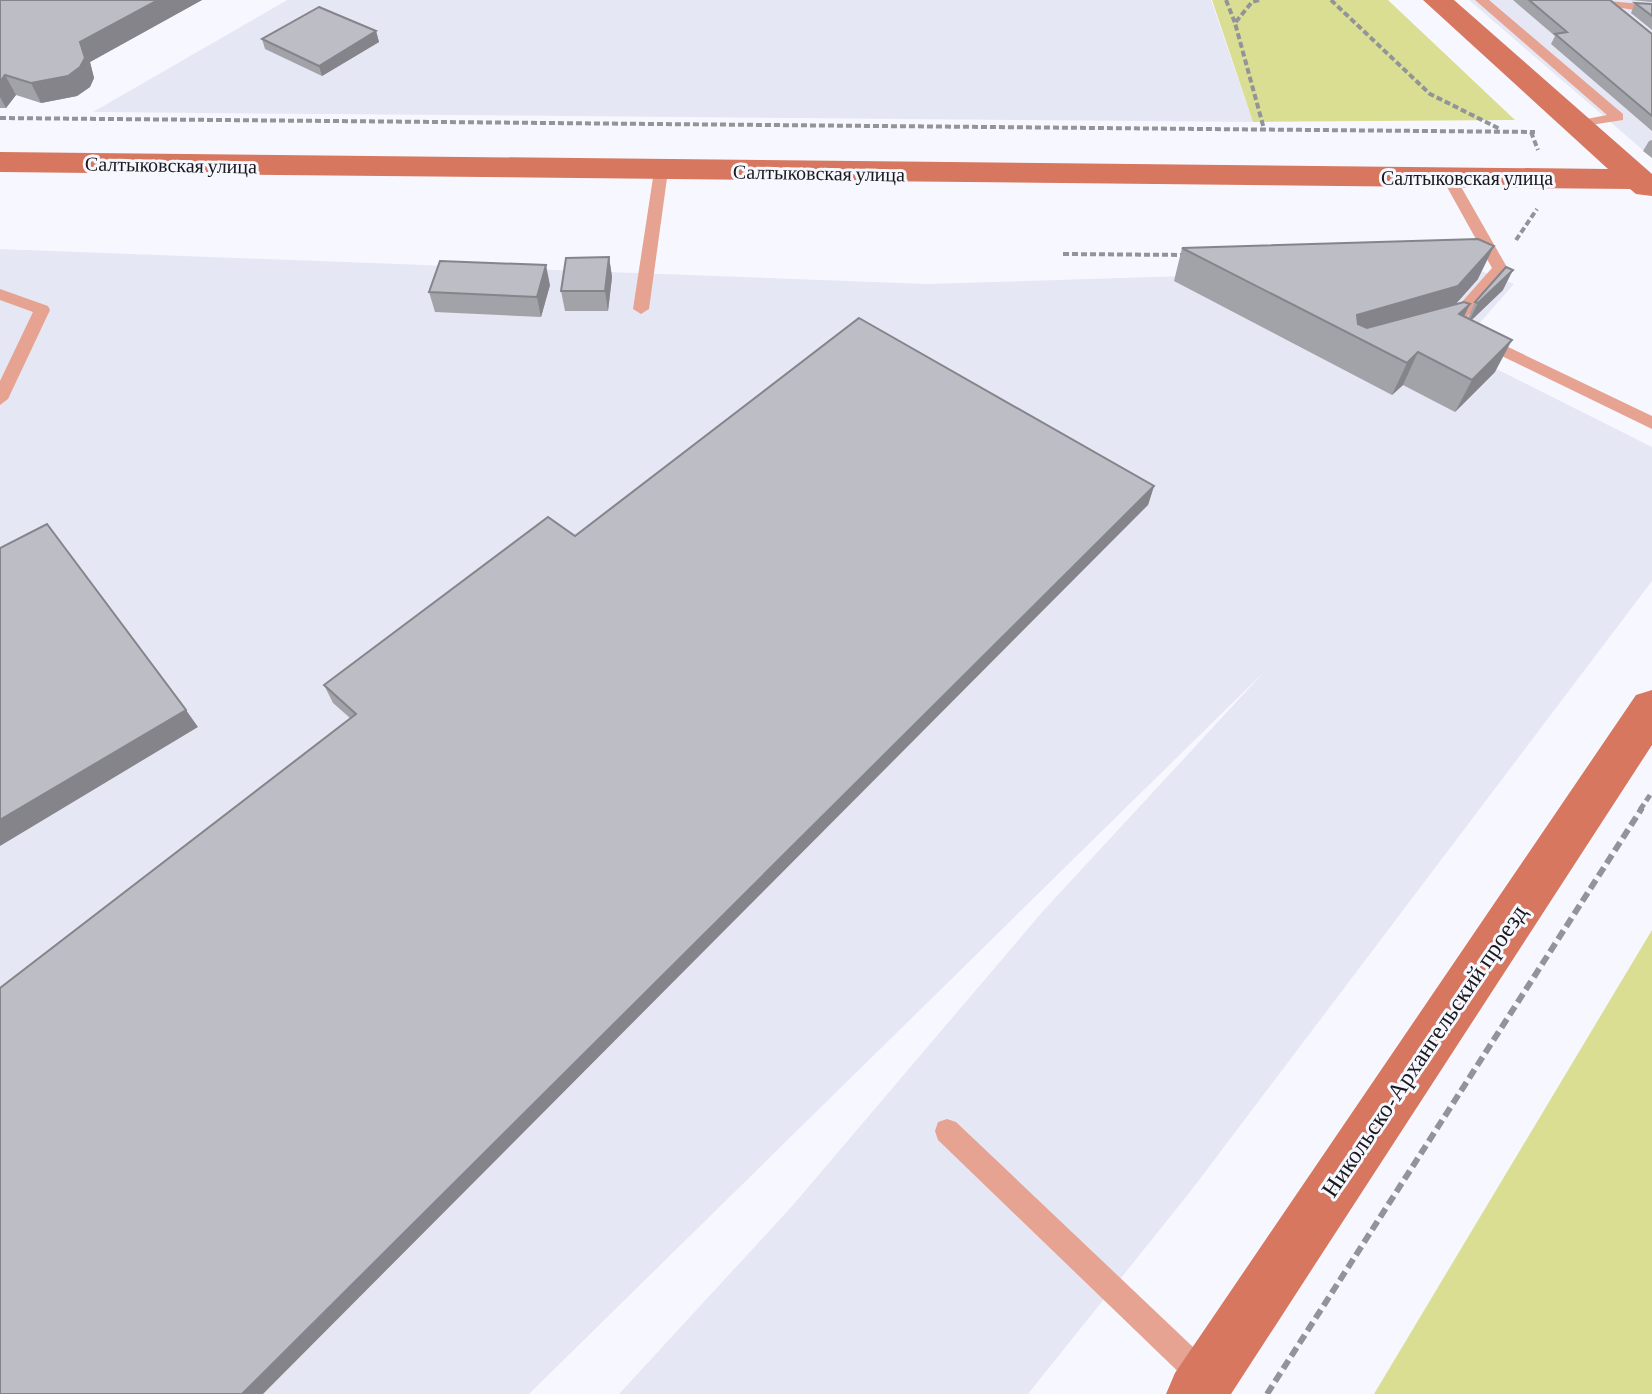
<svg xmlns="http://www.w3.org/2000/svg" width="1652" height="1394" font-family="'Crimson Pro',serif">
  <style>
    .built { fill: #e6e7f4 }
    .green { fill: #dade93 }
    .lines { fill: none; stroke-linecap: round; stroke-linejoin: round }
    .path-far2 { stroke: #939499; stroke-width: 4; stroke-dasharray: 6 3; stroke-linecap: butt }
    .path-far1 { stroke: #939499; stroke-width: 5; stroke-dasharray: 7 4; stroke-linecap: butt }
    .path { stroke: #939499; stroke-width: 6; stroke-dasharray: 10 5; stroke-linecap: butt }
    .lane { fill: #e6a392; fill-rule: evenodd }
    .secondary { fill: #d7775f; fill-rule: evenodd }
    .wall { fill: #a2a3a9 }
    .shaded-wall { fill: #84848a }
    .building { fill: #bcbdc5; stroke: #84848a; stroke-width: 2 }
    .labels { text-anchor: middle; stroke-width: 6; stroke-linejoin: round; paint-order: stroke }
    .far-street-label { font-size: 20px; fill: #19191c; stroke: #f7f8ff }
    .street-label { font-size: 24px; fill: #19191c; stroke: #f7f8ff }
  </style>
  <rect width="100%" height="100%" fill="#f7f8ff"/>
  <path class="built" d="M287 0H1211L1253 122 93 112Z
    M1469 0H1652V158L1607 119Z
    M0 249 927 284 1471 267 1514 284 1457 349 1652 447V581L1190 1192 1028 1394H619L793 1205 1043 911 1264 672 529 1394H0Z"/>
  <path class="green" d="M1212 0H1388L1515 120 1253 122Z
    M1652 930V1394H1374Z"/>
  <g class="lines">
    <path class="path-far2" d="M1226 0 1235 23
      M1259 0 1252 2 1235 23 1264 129
      M1331 0 1430 94 1500 129
      M0 118 1535 132
      M1531 132 1538 150
      M1516 240 1537 209
      M1063 254 1187 255"/>
    <path class="path-far1" d="M1640 810 1652 792"/>
    <path class="path" d="M1267 1394 1642 808"/>
    <path class="lane" d="M1475 0H1489L1623 114V120L1571 128V122L1607 115Z
      M1598 0 1652 5V13L1604 5Z
      M661 167 668 171 649 309 641 314 633 309 654 171Z
      M1449 174 1456 178 1508 269 1457 329 1451 330 1443 325 1445 321 1492 268 1442 178Z
      M0 289 48 306 50 310 8 399 0 405V381L33 312 0 300Z
      M1483 335 1652 416V429L1477 344V336Z
      M947 1119 956 1122 1213 1366 1217 1376 1213 1386 1203 1390 1193 1386 938 1140 935 1131 938 1122Z"/>
    <path class="secondary" d="M1423 0H1454L1652 174V196L1636 194 1630 189 0 172V152L1608 169Z
      M1652 690V745L1231 1394H1166L1175 1373 1636 695Z"/>
  </g>
  <path class="wall" d="M0 0H202L90 62 94 78 90 87 77 96 41 103 16 95 6 108H0Z
    M1513 0H1610L1652 34V131L1551 44 1555 36Z
    M1630 0H1652V2Z
    M1635 3 1652 4V30L1631 13Z
    M376 31 379 42 322 76 265 49 262 39Z
    M1652 140V158L1643 151 1649 141Z
    M1182 248 1478 279 1456 304H1470L1464 316 1468 318 1475 302 1503 290 1472 320 1495 372 1455 412 1403 385 1392 395 1174 281Z
    M609 257 612 277 608 311H565L561 291Z
    M550 285 541 317 435 312 429 292Z
    M1154 486 1148 505 350 718 333 703 324 685 575 536Z"/>
  <path class="shaded-wall" d="M158 0H202L90 62 94 78 90 87 77 96 41 103 31 83 80 42Z
    M376 31 379 42 322 76 319 66Z
    M5 75 16 95 6 108 0 97V82Z
    M1494 246 1478 279 1443 318 1349 333 1357 315Z
    M609 257 612 277 608 311 605 291Z
    M546 265 550 285 541 317 537 297Z
    M1513 270 1503 290 1468 323 1478 303Z
    M1470 304 1454 337 1459 314Z
    M1512 340 1495 372 1455 412 1472 380Z
    M1418 352 1403 385 1392 395 1407 363Z
    M1154 486 1148 505 263 1394H242Z
    M186 710 198 727 0 846V820Z"/>
  <path class="building" d="M0 0H158L80 42 85 58 80 67 68 76 31 83 5 75 0 82Z
    M1529 0H1610L1652 34V116L1555 34 1567 32Z
    M1635 3 1652 4V16Z
    M319 7 376 31 319 66 262 39Z
    M1478 239 1494 246 1458 286 1357 315 1358 324 1367 328 1464 302 1470 304 1459 314 1512 340 1472 380 1418 352 1407 363 1182 248Z
    M609 257 605 291H561L566 258Z
    M440 261 546 265 537 297 429 292Z
    M1506 267 1513 270 1478 303 1475 302Z
    M859 318 1154 486 242 1394H0V988L356 714 324 685 548 517 575 536Z
    M47 524 186 710 0 820V548Z"/>
  <g class="labels">
    <g class="far-street-label">
      <text transform="translate(171 165) rotate(1)" y="7">Салтыковская улица</text>
      <text transform="translate(819 173) rotate(1)" y="7">Салтыковская улица</text>
      <text x="1467" y="185">Салтыковская улица</text>
    </g>
    <g class="street-label">
      <text transform="translate(1424 1051) rotate(-56)" y="8">Никольско-Архангельский проезд</text>
    </g>
  </g>
</svg>
